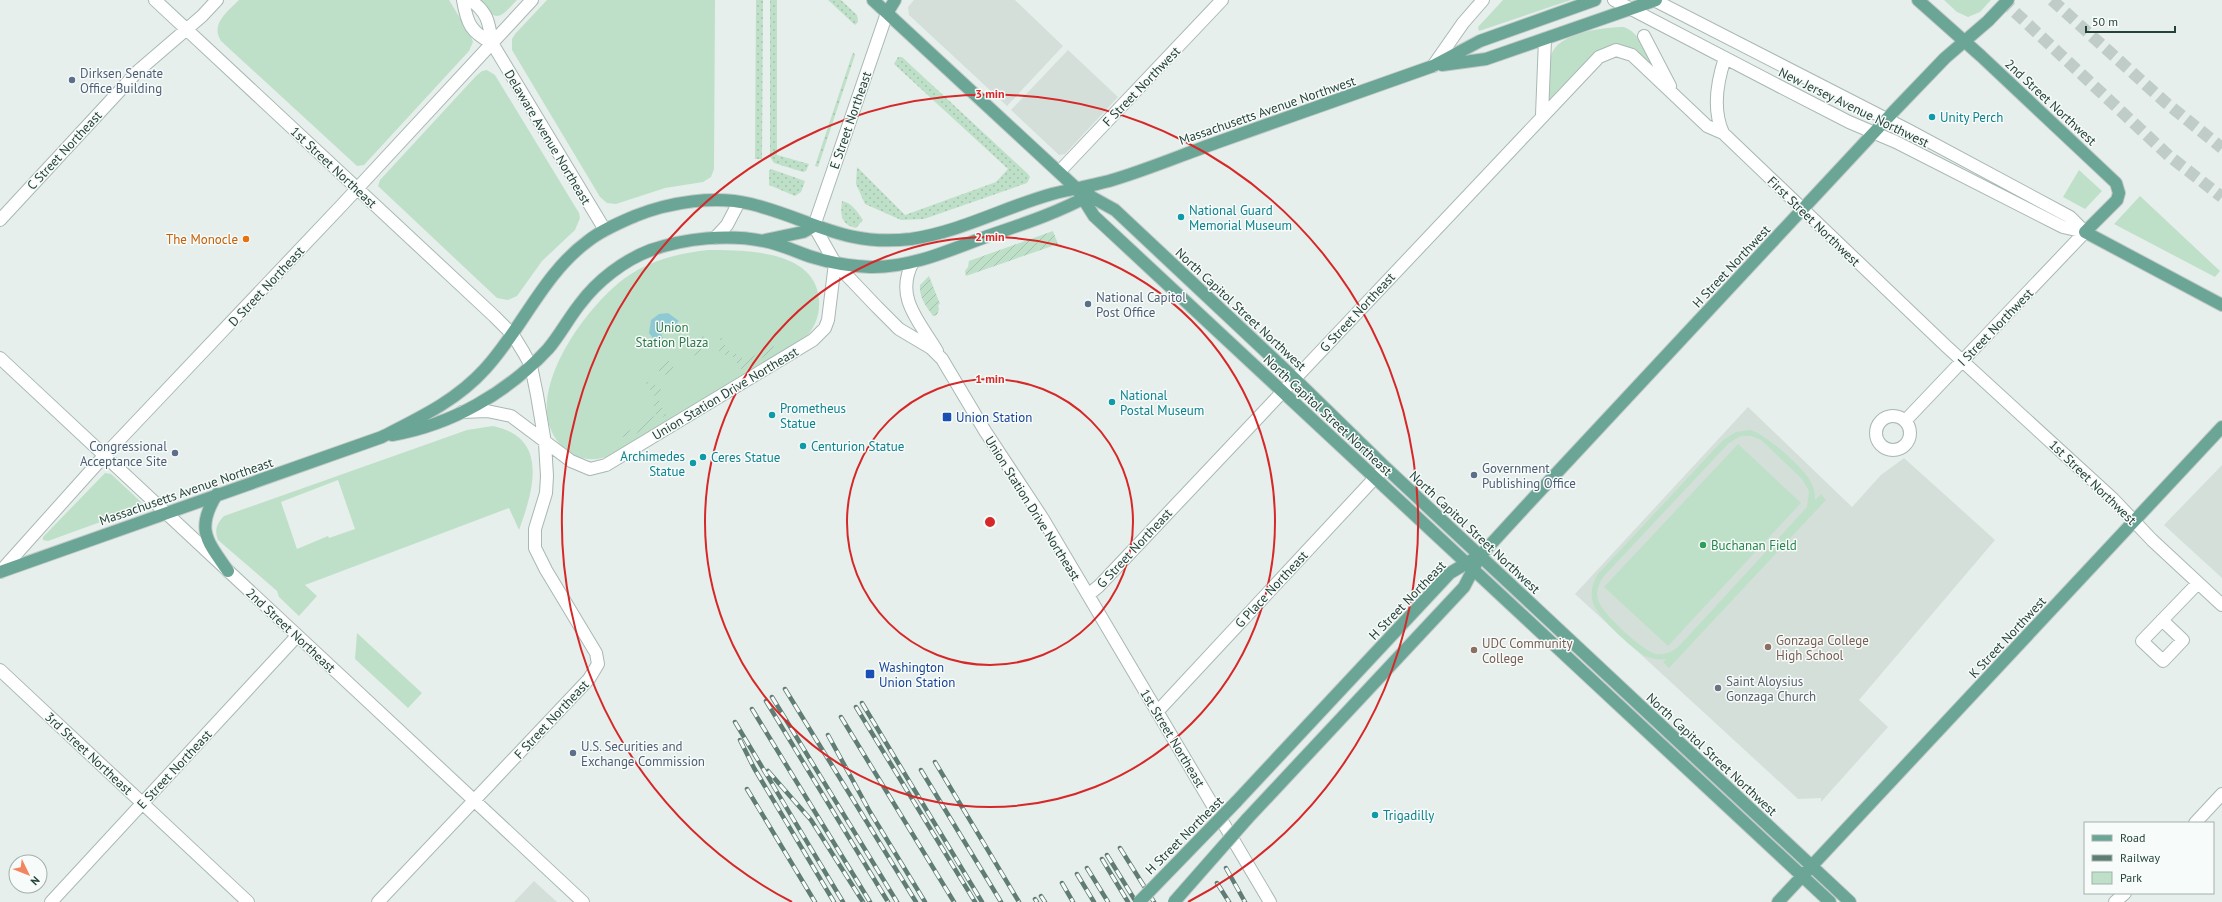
<svg xmlns="http://www.w3.org/2000/svg" width="2222" height="902" font-family="'PT Sans',sans-serif">
  <style>
    .built { fill: #d4dfda }
    .grass { fill: url(#grass-dots) }
    .park { fill: #bfe0c8; fill-rule: evenodd }
    .garden { fill: url(#garden-furrows) }
    .water { fill: #8ec9d4 }
    .lines { fill: none; stroke-linecap: round; stroke-linejoin: round }
    .highway-tunnel { stroke: #bfccc8; stroke-width: 12; stroke-dasharray: 12 6; stroke-linecap: butt }
    .minor-casing { stroke: #a8b8b2; stroke-width: 14 }
    .major-casing { stroke: #c2cac8; stroke-width: 14 }
    .minor { stroke: #fff; stroke-width: 12 }
    .major { stroke: #6aa596; stroke-width: 12 }
    .rail-casing { stroke: #5f7d75; stroke-width: 4.5 }
    .rail { stroke: #f7fbf9; stroke-width: 3; stroke-dasharray: 9; stroke-linecap: butt }
    .major-bridge-casing { stroke: #c2cac8; stroke-width: 14; stroke-linecap: butt }
    .major-bridge { stroke: #6aa596; stroke-width: 12 }
    .ring { fill: none; stroke: #d62828; stroke-width: 2 }
    .service-dot { fill: #5c6f8a; stroke: #f7fbf9; stroke-width: 1.5 }
    .culture-dot { fill: #0f9aa8; stroke: #f7fbf9; stroke-width: 1.5 }
    .food-dot { fill: #e8710a; stroke: #f7fbf9; stroke-width: 1.5 }
    .transit-dot { fill: #1a4fb4; stroke: #f7fbf9; stroke-width: 1.5 }
    .leisure-dot { fill: #2e9e5b; stroke: #f7fbf9; stroke-width: 1.5 }
    .education-dot { fill: #8d6e63; stroke: #f7fbf9; stroke-width: 1.5 }
    .worship-dot { fill: #6b7280; stroke: #f7fbf9; stroke-width: 1.5 }
    .labels { text-anchor: middle; stroke-width: 3; stroke-linejoin: round; paint-order: stroke }
    .service-label { font-size: 13px; fill: #4e5e75; stroke: #f7fbf9; text-anchor: start }
    .street-label { font-size: 13px; fill: #24423a; stroke: #f7fbf9 }
    .culture-label { font-size: 13px; fill: #0d838f; stroke: #f7fbf9; text-anchor: start }
    .food-label { font-size: 13px; fill: #c56008; stroke: #f7fbf9; text-anchor: end }
    .park-label { font-size: 13px; fill: #2d7a4b; stroke: #f7fbf9 }
    .transit-label { font-size: 13px; fill: #164399; stroke: #f7fbf9; text-anchor: start }
    .leisure-label { font-size: 13px; fill: #27864d; stroke: #f7fbf9; text-anchor: start }
    .education-label { font-size: 13px; fill: #785e54; stroke: #f7fbf9; text-anchor: start }
    .worship-label { font-size: 13px; fill: #5b616d; stroke: #f7fbf9; text-anchor: start }
    .centre { fill: #d62828; stroke: #f7fbf9; stroke-width: 2 }
    .ring-label { font-size: 12px; text-anchor: middle; font-weight: bold; fill: #d62828; stroke: #f7fbf9; stroke-width: 3; stroke-linejoin: round; paint-order: stroke }
  </style>
  <defs>
    <pattern id="grass-dots" width="8" height="8" patternUnits="userSpaceOnUse"><rect width="8" height="8" fill="#bfe0c8"/><path d="M2 2h.1M6 6h.1" fill="none" stroke="#a4c1ad" stroke-width="1.8" stroke-linecap="round"/></pattern>
    <pattern id="garden-furrows" width="10" height="10" patternUnits="userSpaceOnUse"><rect width="10" height="10" fill="#bfe0c8"/><path d="M-1 1l2-2M0 10L10 0M9 11l2-2" fill="none" stroke="#a4c1ad"/></pattern>
  </defs>
  <rect width="100%" height="100%" fill="#e6efeb"/>
  <path class="built" d="M914 0H1015L1063 46 1007 106 909 15 908 7Z
    M1068 50 1118 97 1065 154 1059 155 1011 110Z
    M1748 407 1852 507 1881 475 1904 458 1995 540 1859 700 1888 727 1821 802V798L1798 799 1575 594Z
    M2222 465V578L2164 525Z
    M534 881 557 902H514Z"/>
  <path class="grass" d="M756 0H763L762 159H755Z
    M770 0H777V155L809 164 806 171 803 172 774 163 770 157Z
    M828 0H841L857 15 858 22 855 25Z
    M853 52 855 55 818 167 815 166Z
    M898 57H902L1028 174 1030 177 1027 183 924 219 901 220 865 204 856 184 857 167 905 215 996 182 1008 169 894 64Z
    M771 169 805 181 801 192 795 196 769 185V171Z
    M842 201C852 203 857 211 863 220L856 228C841 225 840 215 842 201Z"/>
  <path class="park" d="M239 0H449L471 36 473 42 469 51 364 165 357 166 221 41C210 24 228 11 239 0Z
    M481 0H517C501 17 495 25 481 0Z
    M547 0H715L714 169 711 177 703 182 665 188 616 204 607 203 600 197 512 50V39L515 34Z
    M1503 0H1571L1479 31 1478 27Z
    M1944 0H1991L1980 12 1968 17 1957 12Z
    M1624 27C1639 32 1650 55 1655 69 1646 63 1625 47 1616 46 1600 43 1564 89 1552 101L1548 102C1549 87 1547 70 1551 56 1556 33 1605 27 1624 27Z
    M487 70 495 75 579 213 580 218 575 230 542 261 517 296 508 300 497 298 378 186 380 180 476 76 482 71Z
    M2079 170 2102 191 2085 209 2063 197Z
    M2140 196 2220 271 2215 277 2114 224Z
    M708 250C745 250 816 250 819 300 820 315 815 328 804 339L610 456C595 461 578 461 565 449 512 404 588 301 631 274 655 259 681 253 708 250Z
    M493 426C550 438 533 491 519 530L509 508 305 585 317 596 299 616 279 597 277 591 218 540C214 530 217 523 224 516L467 430ZM338 480 355 529 329 538 328 536 297 549 281 502Z
    M1750 430C1765 433 1805 469 1811 482 1814 488 1815 494 1815 500L1821 494 1826 500 1669 668 1663 662 1666 659C1659 660 1652 659 1645 656 1632 649 1597 616 1593 603 1590 593 1592 583 1598 574L1723 440 1736 432ZM1741 436H1751L1761 440 1802 479 1809 491 1807 507 1679 646C1672 652 1665 655 1656 654 1644 652 1603 614 1599 602 1595 593 1598 584 1604 576L1729 443Z
    M1738 444 1801 503 1668 646 1604 587Z
    M105 473 111 474 141 502 142 507 48 541 43 540V537Z
    M357 633 422 693 408 708 355 659Z"/>
  <path class="garden" d="M1053 231 1058 244 966 276 965 271 968 267 969 261Z
    M929 276 940 304 938 305 939 309 937 315 933 316C926 306 919 298 920 285Z
    M705 336V355L695 358 694 351 688 343 692 340Z
    M720 338H725V349L733 352 746 361 763 350 780 344 783 345 742 370 733 357 719 353Z
    M667 357 671 365 677 369 670 377 653 368 662 359Z
    M647 381 661 388 659 402 666 415 624 441 623 437 625 433 656 415 653 402 655 392 645 387Z"/>
  <path class="water" d="M668 313 679 321 677 322 681 327 674 332 671 328 668 330 664 327 665 331 661 334 663 338 656 342 649 333 651 320 659 314Z"/>
  <g class="lines">
    <path class="highway-tunnel" d="M2002 0 2169 156 2222 197
      M2052 0 2165 102 2222 148"/>
    <g class="minor-casing">
      <path id="minor" d="M155 0 494 316 513 335 524 353 531 366 537 395 545 443 547 476 546 493 535 529V548L546 570 596 653 598 664 589 679 378 902
        M463 0C467 24 471 32 492 43
        M470 0C488 12 489 23 492 43L605 230
        M1614 0 1779 86 1849 122 1896 142 2063 227 2085 232
        M1654 0 1908 130 2070 217 2085 232
        M887 13 814 226 835 263 877 307 899 329 931 348 942 359 985 431 1043 519 1270 902
        M1644 36 1670 86
        M1725 58C1717 82 1712 109 1723 133L1946 346 2113 499 2152 540 2222 605
        M1433 66 1463 23 1483 0
        M1542 115 1545 39
        M1059 172 1222 0
        M0 220 138 71 202 16 217 0
        M715 238 727 225 739 202
        M913 262C894 297 919 321 937 351
        M0 358 583 902
        M462 412 487 411 511 416 571 461 590 469 606 465 813 340 825 328 828 320 835 263
        M1876 433a17 17 0 1 1 34 0a17 17 0 1 1-34 0Z
        M1905 421 2085 232
        M0 572 104 456 342 205 532 0
        M1088 595 1099 586 1599 57 1616 50 1632 55 1707 126 1723 133
        M2162 620 2183 640 2163 661 2142 641 2198 583
        M0 670 248 902
        M1157 712 1385 467
        M2195 823 2222 794
        M51 902 297 636
        M2115 902 2125 893"/>
    </g>
    <g class="major-casing">
      <path id="major" d="M873 0 1077 189 1115 210 1295 379 1385 467 1850 902
        M1918 0 1981 56 2116 183 2119 193 2117 200 2085 232 2222 305
        M887 13 895 0
        M1442 65 1486 59 1656 0
        M1077 189 1094 216 1830 902
        M765 240 803 232 814 226
        M392 435C451 425 507 393 548 349 560 335 568 319 580 304 597 281 624 260 651 250 686 238 727 234 764 241 781 244 796 252 812 257 831 263 851 266 870 267 911 268 950 250 988 236 1023 224 1057 213 1090 195
        M217 494C195 529 207 541 228 571
        M0 572 382 437C419 418 456 401 485 369 522 329 543 274 588 241 602 230 619 223 635 216 670 202 715 195 751 204 811 219 844 247 911 239 960 232 1005 207 1052 194 1071 189 1090 186 1109 181 1147 170 1184 154 1221 141 1292 116 1362 91 1433 66L1480 41 1595 0
        M1236 802 1450 573 1472 560
        M1247 819 1464 587 1480 556 1525 507 1895 110 1945 58 1988 21 2008 0
        M1778 902 2222 427"/>
    </g>
    <use href="#minor" class="minor"/>
    <use href="#major" class="major"/>
    <g class="rail-casing">
      <path id="rail" d="M785 689 916 902
        M772 697 897 902
        M766 701 888 902
        M862 703 982 902
        M856 707 975 902
        M752 709 870 902
        M841 717 954 902
        M735 722 843 902
        M828 735 870 812 925 902
        M740 740 754 768 834 902
        M935 762 1019 902
        M921 770 1001 902
        M768 771 811 820 863 902
        M747 789 815 902
        M1120 848 1154 902
        M1107 855 1136 902
        M1102 859 1128 902
        M1087 868 1108 902
        M1226 868 1245 902
        M1077 874 1094 902
        M1062 883 1073 902
        M1217 883 1229 902
        M1041 896 1045 902
        M1035 899 1037 902"/>
    </g>
    <use href="#rail" class="rail"/>
    <g class="major-bridge-casing">
      <path id="major-bridge" d="M1139 902 1236 802
        M1174 902 1247 819"/>
    </g>
    <use href="#major-bridge" class="major-bridge"/>
  </g>
  <g class="ring">
    <circle cx="990" cy="522" r="143"/>
    <circle cx="990" cy="522" r="285"/>
    <path d="M792 902A428 428 0 1 1 1188 902"/>
  </g>
  <g class="service-dot">
    <circle cx="72" cy="80" r="4"/>
    <circle cx="1088" cy="304" r="4"/>
    <circle cx="175" cy="453" r="4"/>
    <circle cx="1474" cy="475" r="4"/>
    <circle cx="573" cy="753" r="4"/>
  </g>
  <g class="culture-dot">
    <circle cx="1932" cy="117" r="4"/>
    <circle cx="1181" cy="217" r="4"/>
    <circle cx="1112" cy="402" r="4"/>
    <circle cx="772" cy="415" r="4"/>
    <circle cx="803" cy="446" r="4"/>
    <circle cx="703" cy="457" r="4"/>
    <circle cx="693" cy="463" r="4"/>
    <circle cx="1375" cy="815" r="4"/>
  </g>
  <circle class="food-dot" cx="246" cy="239" r="4"/>
  <g class="transit-dot">
    <rect x="942" y="412" width="10" height="10" rx="2"/>
    <rect x="865" y="669" width="10" height="10" rx="2"/>
  </g>
  <circle class="leisure-dot" cx="1703" cy="545" r="4"/>
  <g class="education-dot">
    <circle cx="1768" cy="647" r="4"/>
    <circle cx="1474" cy="650" r="4"/>
  </g>
  <circle class="worship-dot" cx="1718" cy="688" r="4"/>
  <g class="labels">
    <g class="service-label">
      <text x="80" y="78">Dirksen Senate<tspan x="80" dy="15">Office Building</tspan></text>
      <text x="1096" y="302">National Capitol<tspan x="1096" dy="15">Post Office</tspan></text>
      <text x="167" y="451" text-anchor="end">Congressional<tspan x="167" dy="15">Acceptance Site</tspan></text>
      <text x="1482" y="473">Government<tspan x="1482" dy="15">Publishing Office</tspan></text>
      <text x="581" y="751">U.S. Securities and<tspan x="581" dy="15">Exchange Commission</tspan></text>
    </g>
    <g class="street-label">
      <text transform="translate(1141 86) rotate(-46)" y="5">F Street Northwest</text>
      <text transform="translate(2051 102) rotate(43)" y="5">2nd Street Northwest</text>
      <text transform="translate(1854 107) rotate(26)" y="5">New Jersey Avenue Northwest</text>
      <text transform="translate(1267 110) rotate(-19)" y="5">Massachusetts Avenue Northwest</text>
      <text transform="translate(850 120) rotate(-71)" y="5">E Street Northeast</text>
      <text transform="translate(548 137) rotate(59)" y="5">Delaware Avenue Northeast</text>
      <text transform="translate(64 150) rotate(-47)" y="5">C Street Northeast</text>
      <text transform="translate(334 167) rotate(43)" y="5">1st Street Northeast</text>
      <text transform="translate(1814 221) rotate(44)" y="5">First Street Northwest</text>
      <text transform="translate(1731 266) rotate(-47)" y="5">H Street Northwest</text>
      <text transform="translate(266 286) rotate(-47)" y="5">D Street Northeast</text>
      <text transform="translate(1241 309) rotate(43)" y="5">North Capitol Street Northwest</text>
      <text transform="translate(1357 312) rotate(-47)" y="5">G Street Northeast</text>
      <text transform="translate(1995 327) rotate(-46)" y="5">I Street Northwest</text>
      <text transform="translate(725 393) rotate(-31)" y="5">Union Station Drive Northeast</text>
      <text transform="translate(1328 415) rotate(43)" y="5">North Capitol Street Northeast</text>
      <text transform="translate(2093 482) rotate(44)" y="5">1st Street Northwest</text>
      <text transform="translate(186 491) rotate(-19)" y="5">Massachusetts Avenue Northeast</text>
      <text transform="translate(1033 508) rotate(58)" y="5">Union Station Drive Northeast</text>
      <text transform="translate(1475 532) rotate(43)" y="5">North Capitol Street Northwest</text>
      <text transform="translate(1134 548) rotate(-47)" y="5">G Street Northeast</text>
      <text transform="translate(1271 589) rotate(-47)" y="5">G Place Northeast</text>
      <text transform="translate(1407 600) rotate(-46)" y="5">H Street Northeast</text>
      <text transform="translate(291 630) rotate(43)" y="5">2nd Street Northeast</text>
      <text transform="translate(2007 637) rotate(-47)" y="5">K Street Northwest</text>
      <text transform="translate(551 719) rotate(-47)" y="5">F Street Northeast</text>
      <text transform="translate(1173 738) rotate(59)" y="5">1st Street Northeast</text>
      <text transform="translate(89 753) rotate(43)" y="5">3rd Street Northeast</text>
      <text transform="translate(1712 754) rotate(43)" y="5">North Capitol Street Northwest</text>
      <text transform="translate(174 769) rotate(-47)" y="5">E Street Northeast</text>
      <text transform="translate(1184 835) rotate(-45)" y="5">H Street Northeast</text>
    </g>
    <g class="culture-label">
      <text x="1940" y="122">Unity Perch</text>
      <text x="1189" y="215">National Guard<tspan x="1189" dy="15">Memorial Museum</tspan></text>
      <text x="1120" y="400">National<tspan x="1120" dy="15">Postal Museum</tspan></text>
      <text x="780" y="413">Prometheus<tspan x="780" dy="15">Statue</tspan></text>
      <text x="811" y="451">Centurion Statue</text>
      <text x="685" y="461" text-anchor="end">Archimedes<tspan x="685" dy="15">Statue</tspan></text>
      <text x="711" y="462">Ceres Statue</text>
      <text x="1383" y="820">Trigadilly</text>
    </g>
    <g class="food-label">
      <text x="238" y="244">The Monocle</text>
    </g>
    <g class="park-label">
      <text x="672" y="332">Union<tspan x="672" dy="15">Station Plaza</tspan></text>
    </g>
    <g class="transit-label">
      <text x="956" y="422">Union Station</text>
      <text x="879" y="672">Washington<tspan x="879" dy="15">Union Station</tspan></text>
    </g>
    <g class="leisure-label">
      <text x="1711" y="550">Buchanan Field</text>
    </g>
    <g class="education-label">
      <text x="1776" y="645">Gonzaga College<tspan x="1776" dy="15">High School</tspan></text>
      <text x="1482" y="648">UDC Community<tspan x="1482" dy="15">College</tspan></text>
    </g>
    <g class="worship-label">
      <text x="1726" y="686">Saint Aloysius<tspan x="1726" dy="15">Gonzaga Church</tspan></text>
    </g>
  </g>
  <circle cx="990" cy="522" r="6" class="centre"/>
  <g class="ring-label">
    <text x="990" y="98">3 min</text>
    <text x="990" y="241">2 min</text>
    <text x="990" y="383">1 min</text>
  </g>
  <rect x="2084" y="822" width="130" height="72" fill="#f7fbf9" stroke="#a3b1ad"/>
  <rect x="2092" y="835" width="20" height="6" fill="#6aa596" stroke="#a3b1ad"/>
  <text x="2120" y="842" font-size="12" fill="#24423a">Road</text>
  <rect x="2092" y="855" width="20" height="6" fill="#5f7d75" stroke="#a3b1ad"/>
  <text x="2120" y="862" font-size="12" fill="#24423a">Railway</text>
  <rect x="2092" y="872" width="20" height="12" fill="#bfe0c8" stroke="#a3b1ad"/>
  <text x="2120" y="882" font-size="12" fill="#24423a">Park</text>
  <g transform="translate(28 874) rotate(133)"><circle r="19" fill="#f7fbf9" stroke="#a3b1ad"/>
  <path d="M0-3L7 15L0 10L-7 15Z" fill="#f4845f"/>
  <text y="-6" font-size="11" font-weight="bold" text-anchor="middle" fill="#24423a">N</text>
  </g>
  <path d="M2086 26v6h89v-6" fill="none" stroke="#24423a" stroke-width="2"/>
  <text x="2092" y="26" font-size="12" fill="#24423a" stroke="#f7fbf9" stroke-width="3" paint-order="stroke">50 m</text>
</svg>
